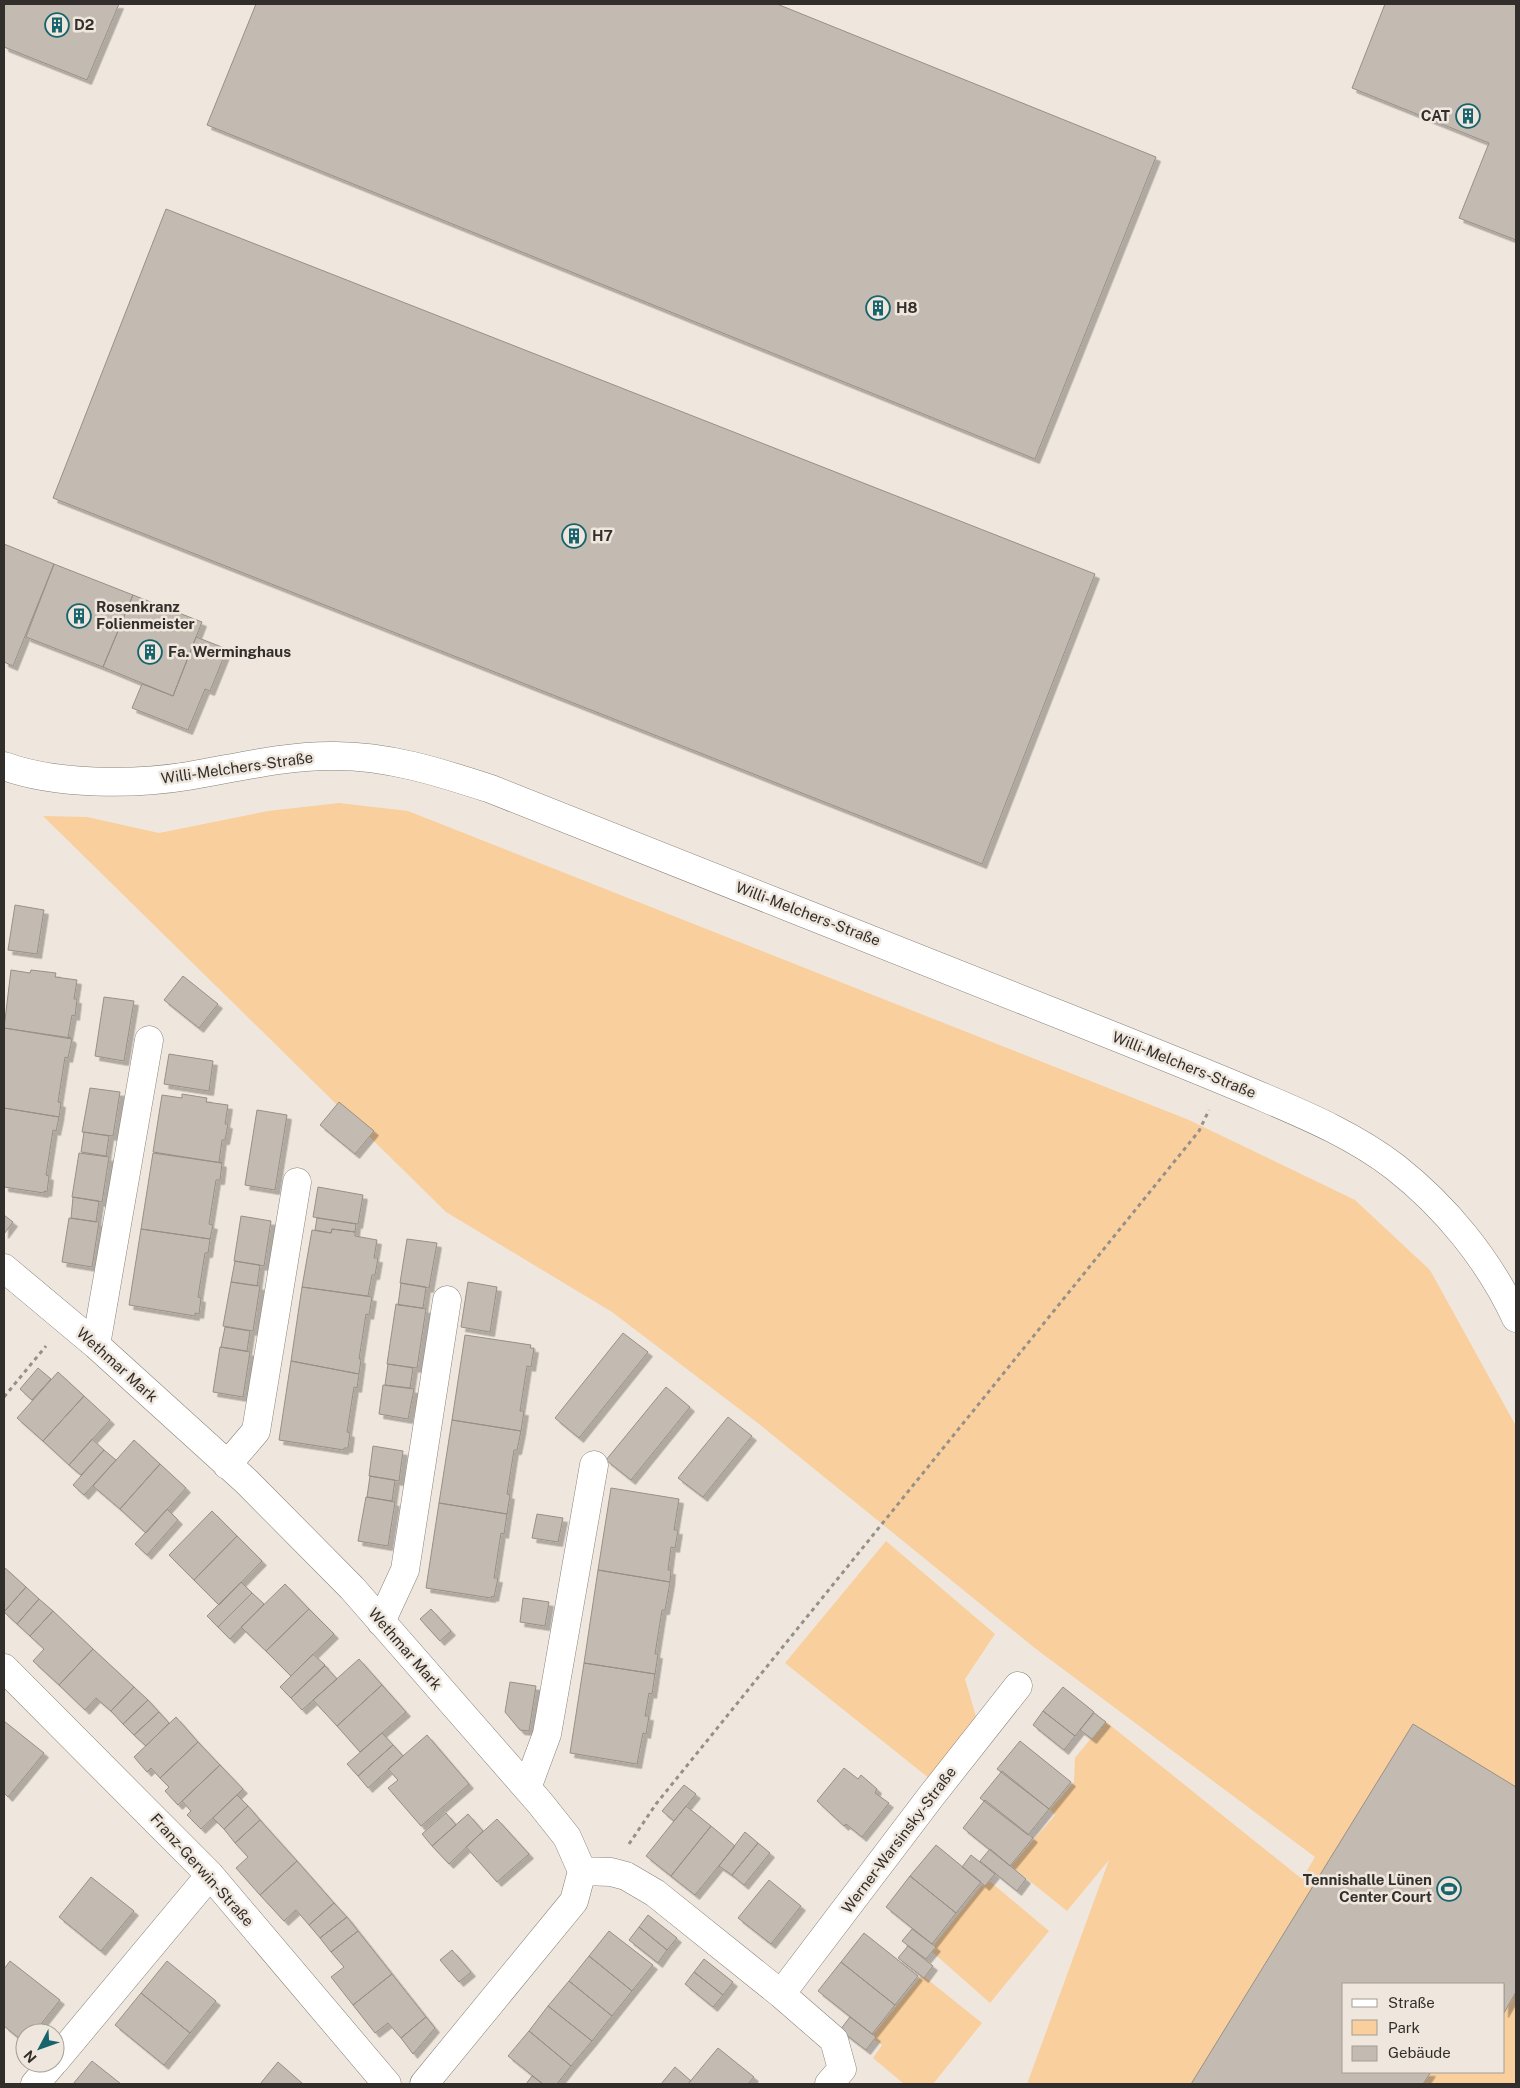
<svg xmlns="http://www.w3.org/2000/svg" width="1520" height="2088" font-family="'Public Sans',sans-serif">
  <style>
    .green { fill: #f9cf9d; fill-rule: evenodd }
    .building { fill: #c3bbb1; stroke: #989087; filter: url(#shadow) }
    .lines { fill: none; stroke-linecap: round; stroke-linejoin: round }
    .minor-casing { stroke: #898178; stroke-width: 29 }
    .path { stroke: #969089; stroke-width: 3; stroke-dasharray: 4 4; stroke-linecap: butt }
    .minor { stroke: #fff; stroke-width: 28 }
    .labels { text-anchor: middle; stroke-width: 5; stroke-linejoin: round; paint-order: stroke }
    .poi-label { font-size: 15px; font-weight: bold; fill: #322e2b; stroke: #efe7dd; text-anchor: start }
    .street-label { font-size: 15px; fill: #322e2b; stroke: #efe7dd }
  </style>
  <defs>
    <filter id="shadow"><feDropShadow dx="4.5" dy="4.5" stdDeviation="0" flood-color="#0004"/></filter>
  </defs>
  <rect width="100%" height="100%" fill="#efe7dd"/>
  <path class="green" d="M339 803 408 811 1189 1120 1355 1200 1430 1270 1516 1426V2084H1027L1109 1860 1067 1911 1011 1866 1055 1815 1050 1810 1074 1782 1075 1758 1105 1721 1302 1879 1315 1857 1036 1649 759 1424 612 1312 446 1212 43 816 87 817 159 833 268 811ZM1344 1984H1504V2072H1344Z
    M886 1541 995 1634 965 1679 977 1720 930 1779 785 1663Z
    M987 1879 1049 1931 990 2003 930 1950Z
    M922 1975 982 2023 933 2084H904L873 2058 882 2045 871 2037Z"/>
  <path class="building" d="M4 4H119L87 80 4 47Z
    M256 4H777L1156 157 1035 459 207 125Z
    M1385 4H1516V240L1459 218 1489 143 1352 88Z
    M166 209 1095 574 982 864 53 498Z
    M4 544 54 564 13 666 4 662Z
    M54 564 133 595 103 667 26 637Z
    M133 595 202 622 173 696 103 667Z
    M196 637 227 649 210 691 205 689 188 730 132 708 142 684 173 696Z
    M15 905 44 910 37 954 8 950Z
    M11 970 30 973 31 970 56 973 55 977 77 980 74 999H77L75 1016 72 1015 68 1037 71 1038 4 1028Z
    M183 976 218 1004 199 1028 164 1000Z
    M104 997 134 1001 124 1061 95 1056Z
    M4 1028 72 1039 68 1058 65 1057 58 1102 61 1103 59 1117 4 1108Z
    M169 1054 213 1061 209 1091 164 1084Z
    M90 1088 120 1092 113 1136 82 1132Z
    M182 1094 207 1098 206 1102 228 1105 225 1124H228L225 1140H222L219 1162 222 1163 153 1152 162 1095 182 1098Z
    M339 1102 374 1131 355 1154 320 1125Z
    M4 1108 59 1117 56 1131 53 1130 46 1175 49 1176 47 1192 44 1191V1193L4 1187Z
    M257 1110 287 1115 275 1190 245 1185Z
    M84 1132 109 1136 106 1156 81 1152Z
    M79 1153 109 1157 102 1202 72 1197Z
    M153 1153 222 1163 220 1180H216L209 1224 213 1225 210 1239 141 1229Z
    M318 1187 363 1195 358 1224 313 1217Z
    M73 1197 99 1201 96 1222 71 1218Z
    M4 1215 13 1222 4 1234Z
    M241 1216 271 1221 264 1266 234 1261Z
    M69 1218 99 1222 92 1267 62 1262Z
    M317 1218 356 1224 355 1232 332 1229 331 1233 315 1230Z
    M141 1229 210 1239 208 1253H205L198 1297 201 1298 199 1314 195 1313V1316L129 1305Z
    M332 1229 355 1232V1236L377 1240 374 1258H378L375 1275H372L368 1296 302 1287 312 1230 331 1233Z
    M407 1239 437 1243 429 1288 400 1283Z
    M235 1261 260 1265 257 1286 231 1282Z
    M231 1282 260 1286 253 1331 223 1326Z
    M468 1282 497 1287 490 1332 461 1327Z
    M401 1283 426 1287 423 1308 398 1305Z
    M302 1287 372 1297 369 1315 366 1314 359 1359H361L359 1374 291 1361Z
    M396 1304 426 1309 417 1368 387 1364Z
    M225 1327 250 1331 247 1351 221 1347Z
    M623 1333 648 1352 579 1438 555 1418Z
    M465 1335 531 1345 530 1348H534L531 1367 527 1366 520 1411H524L521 1431 452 1420Z
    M220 1347 250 1352 243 1397 213 1392Z
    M291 1361 359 1374 357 1388 354 1387 347 1432 350 1433 348 1448H344V1450L279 1440Z
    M388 1364 413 1368 410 1388 385 1385Z
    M38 1368 51 1379 32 1400 20 1389Z
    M58 1372 84 1396 43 1441 17 1418Z
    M383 1385 414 1389 408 1419 379 1414Z
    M666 1387 690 1407 631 1480 606 1460Z
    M84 1396 110 1420 69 1465 43 1441Z
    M728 1417 752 1436 703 1497 678 1478Z
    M452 1420 521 1431 517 1450H514L507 1494 510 1495 507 1514 439 1503Z
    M92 1439 104 1450 81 1475 69 1465Z
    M134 1440 160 1464 120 1509 93 1486Z
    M373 1446 403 1451 399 1481 369 1476Z
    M104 1450 116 1460 84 1495 73 1485Z
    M160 1464 186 1488 146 1533 120 1509Z
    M370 1476 395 1480 392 1501 367 1497Z
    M611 1488 679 1499 674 1530H678L675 1548 671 1547 668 1570H671L670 1582 598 1570Z
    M366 1497 395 1502 388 1546 358 1541Z
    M439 1503 507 1514 504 1534 501 1533 494 1578H498L494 1597 492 1596 491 1598 426 1588Z
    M167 1509 178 1520 147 1555 135 1544Z
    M212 1511 237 1536 194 1580 169 1555Z
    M537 1514 563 1518 558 1542 532 1538Z
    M237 1536 262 1561 219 1605 194 1580Z
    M4 1567 26 1587 4 1612Z
    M598 1570 670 1582 665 1610H662L655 1654H658L655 1674 584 1663Z
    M241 1582 252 1593 218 1627 207 1616Z
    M285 1584 309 1609 266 1651 241 1627Z
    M26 1587 39 1599 17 1624 4 1612Z
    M252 1593 264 1604 230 1639 218 1627Z
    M523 1598 549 1602 545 1626 520 1622Z
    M39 1599 53 1611 30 1636 17 1624Z
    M309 1609 334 1634 291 1676 266 1651Z
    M431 1609 451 1631 440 1641 420 1619Z
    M53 1611 93 1649 59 1685 33 1661 44 1649 30 1636Z
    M93 1649 134 1687 111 1711 96 1698 85 1710 59 1685Z
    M313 1654 325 1665 291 1698 280 1687Z
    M359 1659 382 1685 337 1726 313 1700Z
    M584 1663 655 1674 652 1694 649 1693 645 1716H649L646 1734 643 1733 637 1764 570 1753Z
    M325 1666 337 1679 302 1710 291 1698Z
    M510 1682 536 1686 529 1731 520 1730 505 1712Z
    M382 1685 406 1712 360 1752 337 1726Z
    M134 1687 148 1700 123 1724 111 1711Z
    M1063 1687 1094 1712 1075 1736 1043 1711Z
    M148 1700 159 1712 134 1735 123 1724Z
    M1043 1711 1075 1736 1064 1750 1033 1725Z
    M159 1712 169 1723 146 1746 134 1735Z
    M1094 1713 1106 1722 1092 1739 1080 1730Z
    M176 1717 198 1742 160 1778 151 1768 147 1772 134 1757Z
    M4 1721 44 1753 8 1797 4 1793Z
    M1413 1724 1516 1787V1992L1504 2013V1984H1344V2072H1431L1423 2084H1191Z
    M382 1733 393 1745 358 1776 347 1764Z
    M427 1735 469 1784 421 1826 388 1788 398 1780 388 1769Z
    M1020 1741 1071 1782 1049 1809 997 1769Z
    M198 1742 220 1765 178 1805 165 1791 169 1787 160 1778Z
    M393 1745 403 1756 368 1788 358 1776Z
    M220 1765 243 1789 201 1829 187 1815 191 1811 182 1801Z
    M844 1768 858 1779 861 1775 877 1789 875 1793 889 1803 862 1837 846 1824 844 1826 817 1801Z
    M1002 1771 1049 1809 1028 1835 980 1798Z
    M684 1785 696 1794 674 1821 662 1811Z
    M237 1795 248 1806 224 1829 213 1818Z
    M985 1800 1033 1838 1010 1866 963 1828Z
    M248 1806 260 1820 235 1843 224 1829Z
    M686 1806 711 1826 671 1876 646 1856Z
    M446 1813 456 1825 432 1846 422 1834Z
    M468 1814 483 1831 449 1864 432 1846Z
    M497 1819 529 1854 497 1882 466 1847Z
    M260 1820 297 1861 260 1895 236 1868 248 1857 235 1843Z
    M711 1826 735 1846 695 1895 671 1876Z
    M745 1832 758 1843 732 1875 719 1866Z
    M758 1843 770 1853 744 1885 732 1875Z
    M936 1845 981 1882 956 1913 910 1876Z
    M990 1849 1026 1879 1017 1891 980 1861Z
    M971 1855 995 1874 985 1886 962 1867Z
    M297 1861 334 1903 309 1925 296 1910 284 1921 260 1895Z
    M910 1876 956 1913 932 1944 886 1907Z
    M91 1877 134 1911 101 1951 59 1917Z
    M769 1880 801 1906 771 1944 738 1918Z
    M334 1903 347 1917 320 1938 309 1925Z
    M648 1915 677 1938 667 1950 639 1927Z
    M347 1917 358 1931 331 1952 320 1938Z
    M639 1927 667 1950 658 1963 629 1940Z
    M912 1929 936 1947 926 1959 902 1941Z
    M358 1931 392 1974 353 2005 331 1977 344 1967 331 1952Z
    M609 1931 653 1965 632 1991 589 1956Z
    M864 1933 918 1976 895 2005 841 1962Z
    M908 1946 933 1966 924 1978 898 1958Z
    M452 1950 471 1972 459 1982 440 1960Z
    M589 1956 632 1991 612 2016 569 1981Z
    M704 1959 733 1982 723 1995 694 1972Z
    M10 1961 60 2000 34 2033H25V2043L4 2026V1969Z
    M167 1961 216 2001 190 2033 141 1993Z
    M841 1962 895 2005 872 2034 818 1991Z
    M694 1972 723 1995 713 2007 685 1984Z
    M392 1974 426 2017 401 2038 388 2023 375 2033 353 2005Z
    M569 1981 612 2016 592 2041 548 2006Z
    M141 1993 190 2033 164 2065 115 2025Z
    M548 2006 592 2041 571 2066 529 2031Z
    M426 2017 435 2028 413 2054 401 2038Z
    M850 2017 876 2037 866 2050 840 2030Z
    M529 2031 571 2066 557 2084H543L508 2056Z
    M718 2048 754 2077 748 2084H688Z
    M92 2061 121 2084H73Z
    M278 2062 303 2084H260Z
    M675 2067 691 2081 688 2084H661Z
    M532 2076 543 2084H526Z"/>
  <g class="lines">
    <g class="minor-casing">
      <path id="minor" d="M4 766C56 785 134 785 188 776 236 768 283 756 331 756 386 755 439 772 491 789 694 871 898 949 1101 1031 1156 1053 1211 1075 1265 1098 1310 1117 1356 1137 1395 1167 1446 1207 1489 1260 1516 1318
        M4 1268 96 1345 247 1482 352 1588 540 1803 567 1837 582 1871 574 1901 424 2084
        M96 1345 149 1040
        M227 1465 256 1431 297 1182
        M381 1622 405 1570 447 1300
        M4 1668 210 1875 387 2084
        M527 1788 547 1734 594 1465
        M582 1871 611 1872 626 1876 655 1893 781 1994 834 2040 842 2069 829 2084
        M781 1994 932 1795 1018 1686
        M55 2061 210 1875
        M35 2084 53 2063"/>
    </g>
    <path class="path" d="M4 1397 46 1346
      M629 1844 656 1804 1199 1131 1209 1110"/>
    <use href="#minor" class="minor"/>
  </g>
  <defs>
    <g id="building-ring" transform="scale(1.25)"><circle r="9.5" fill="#efe7dd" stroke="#17646d" stroke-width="1.5"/><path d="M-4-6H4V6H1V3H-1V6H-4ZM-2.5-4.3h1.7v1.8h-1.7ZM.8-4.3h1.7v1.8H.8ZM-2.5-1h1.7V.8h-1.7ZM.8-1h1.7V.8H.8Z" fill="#17646d"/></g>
    <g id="stadium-ring" transform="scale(1.25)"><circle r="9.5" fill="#efe7dd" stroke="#17646d" stroke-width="1.5"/><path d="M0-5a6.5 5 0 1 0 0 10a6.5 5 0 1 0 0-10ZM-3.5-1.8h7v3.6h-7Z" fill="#17646d"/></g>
  </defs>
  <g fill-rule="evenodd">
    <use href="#building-ring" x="57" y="25"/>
    <use href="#building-ring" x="1468" y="116"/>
    <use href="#building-ring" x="878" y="308"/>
    <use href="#building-ring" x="574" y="536"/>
    <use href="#building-ring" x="79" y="616"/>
    <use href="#building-ring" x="150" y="652"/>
    <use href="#stadium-ring" x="1449" y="1889"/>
  </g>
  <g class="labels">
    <g class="poi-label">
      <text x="74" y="30">D2</text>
      <text x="1450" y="121" text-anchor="end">CAT</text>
      <text x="896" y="313">H8</text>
      <text x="592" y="541">H7</text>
      <text x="96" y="612">Rosenkranz<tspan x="96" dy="17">Folienmeister</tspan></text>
      <text x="168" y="657">Fa. Werminghaus</text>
      <text x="1432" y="1885" text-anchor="end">Tennishalle Lünen<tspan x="1432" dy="17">Center Court</tspan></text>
    </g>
    <g class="street-label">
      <text transform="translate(237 768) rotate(-8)" y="5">Willi-Melchers-Straße</text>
      <text transform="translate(808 914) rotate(21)" y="5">Willi-Melchers-Straße</text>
      <text transform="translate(1184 1065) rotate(22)" y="5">Willi-Melchers-Straße</text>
      <text transform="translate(117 1365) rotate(42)" y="5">Wethmar Mark</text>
      <text transform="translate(405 1649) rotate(49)" y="5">Wethmar Mark</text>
      <text transform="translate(899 1840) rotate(-53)" y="5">Werner-Warsinsky-Straße</text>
      <text transform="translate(202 1870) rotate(48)" y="5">Franz-Gerwin-Straße</text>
    </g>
  </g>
  <rect width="1520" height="2088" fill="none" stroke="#322e2b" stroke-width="10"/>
  <rect x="1342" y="1983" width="162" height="90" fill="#efe7dd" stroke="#a39d96"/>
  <rect x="1352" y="1999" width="25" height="8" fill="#ffffff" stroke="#a39d96"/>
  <text x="1388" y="2008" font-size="15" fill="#322e2b">Straße</text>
  <rect x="1352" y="2020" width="25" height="15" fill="#f9cf9d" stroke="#a39d96"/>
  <text x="1388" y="2033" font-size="15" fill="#322e2b">Park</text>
  <rect x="1352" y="2046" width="25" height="15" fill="#c3bbb1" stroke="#a39d96"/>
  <text x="1388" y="2058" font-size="15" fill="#322e2b">Gebäude</text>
  <g transform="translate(40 2048) rotate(229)"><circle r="24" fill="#efe7dd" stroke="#a39d96"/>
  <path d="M0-4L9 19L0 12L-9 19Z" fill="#17646d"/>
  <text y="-8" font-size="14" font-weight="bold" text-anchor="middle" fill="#322e2b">N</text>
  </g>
</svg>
